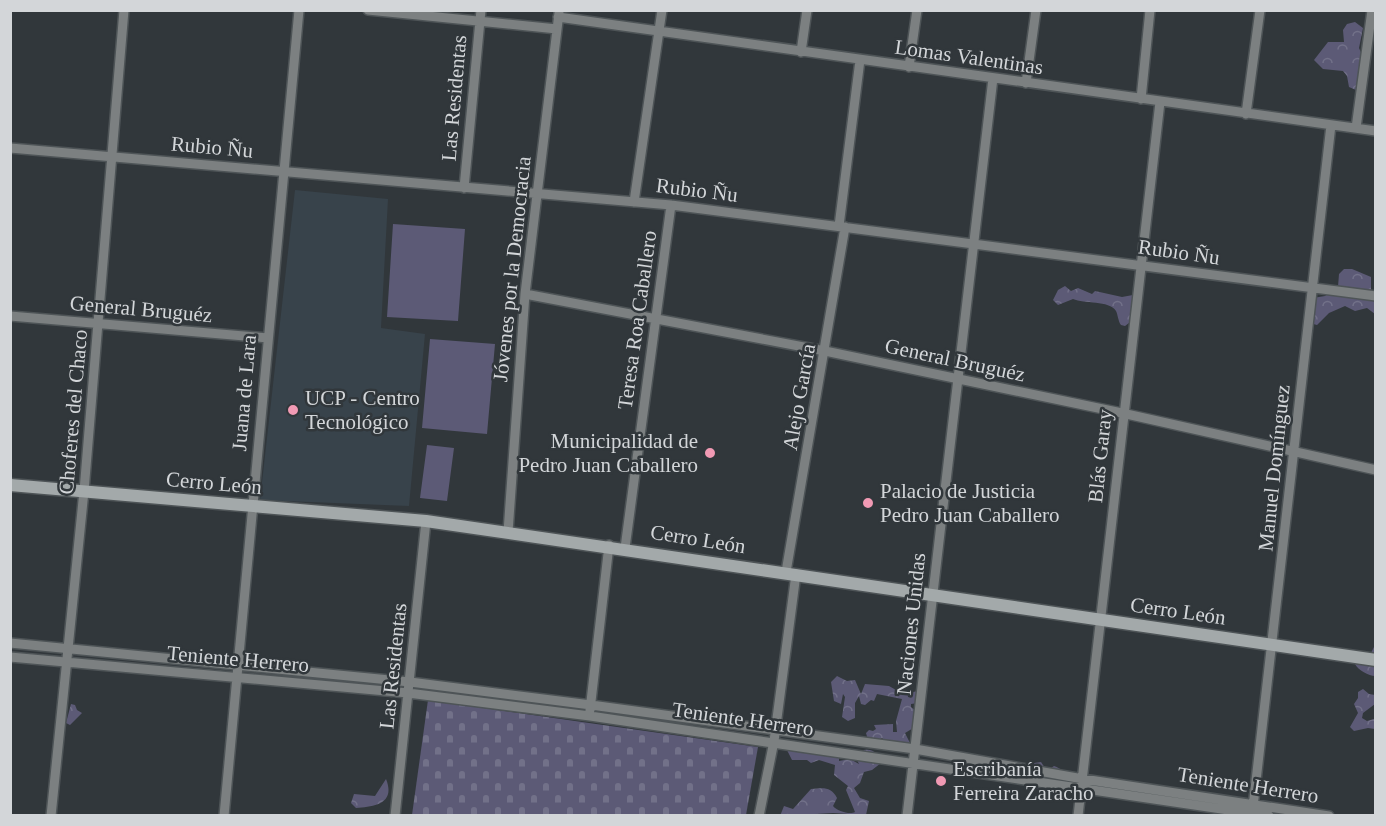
<svg xmlns="http://www.w3.org/2000/svg" width="1386" height="826" font-family="Georgia,serif">
  <style>
    .built { fill: #38434b }
    .green { fill: #5c5a76 }
    .forest { fill: url(#forest-crowns) }
    .cemetery { fill: url(#cemetery-stones) }
    .lines { fill: none; stroke-linecap: round; stroke-linejoin: round }
    .street-casing { stroke: #4e5457; stroke-width: 12 }
    .secondary-casing { stroke: #4e5457; stroke-width: 15 }
    .street { stroke: #7c8081; stroke-width: 9 }
    .secondary { stroke: #a3a9aa; stroke-width: 12 }
    .poi-dot { fill: #f19ab4; stroke: #31373b; stroke-width: 2 }
    .labels { text-anchor: middle; stroke-width: 5; stroke-linejoin: round; paint-order: stroke }
    .street-label { font-size: 21px; fill: #d3d6d9; stroke: #31373b }
    .poi-label { font-size: 21px; fill: #d3d6d9; stroke: #31373b; text-anchor: start }
  </style>
  <defs>
    <pattern id="forest-crowns" width="20" height="18" patternUnits="userSpaceOnUse" patternTransform="scale(1.5)"><rect width="20" height="18" fill="#5c5a76"/><path d="M2 6a3 3 0 1 1 6 0M12 15a3 3 0 1 1 6 0" fill="none" stroke="#727189"/></pattern>
    <pattern id="cemetery-stones" width="16" height="16" patternUnits="userSpaceOnUse" patternTransform="scale(1.5)"><rect width="16" height="16" fill="#5c5a76"/><path d="M2 7V4a2 2 0 0 1 4 0v3zM10 15v-3a2 2 0 0 1 4 0v3z" fill="#727189"/></pattern>
  </defs>
  <rect width="100%" height="100%" fill="#31373b"/>
  <path class="built" d="M295 190 388 199 381 328 425 334 409 506 260 500Z"/>
  <path class="green" d="M393 224 465 229 458 321 387 317Z
    M430 339 495 344 487 434 422 428Z
    M427 445 454 448 447 501 420 498Z"/>
  <path class="forest" d="M1355 22 1363 28 1359 48 1362 55 1360 88 1356 90 1349 87 1347 76 1343 71 1323 69 1314 60 1328 42H1344L1343 30 1347 24Z
    M1344 269H1352L1371 277V294L1375 295V314L1367 308 1355 311 1345 306 1329 313 1317 325 1310 323 1313 298 1325 296 1338 287 1339 274Z
    M1065 286 1071 291 1078 288 1092 294 1095 291 1122 297 1133 295 1137 303 1134 319 1125 326 1121 325C1118 321 1118 315 1116 311 1109 300 1084 304 1073 299L1058 305 1053 300 1058 290Z
    M1375 645V676C1369 676 1358 670 1355 664L1371 653Z
    M837 676 847 681 855 680 861 694 865 684 889 686 903 694 918 691V703L911 704V707L917 712 915 727 905 733 910 743 904 748 887 743 882 738 875 743 868 740 866 733 869 730 873 731 876 729 874 725 893 724V732H897L896 721 902 699 877 694 874 701 871 700 865 705 861 704 859 696 855 703V718L848 721 842 717 845 697 843 694 841 704 834 701 831 682Z
    M1363 689 1369 694 1375 695V704L1363 713 1362 718 1367 721 1374 719 1375 714V729L1368 728 1354 731 1350 727 1358 713 1354 704 1358 698V692Z
    M71 704 75 705 77 710 82 713 70 725 66 723Z
    M785 746 839 755V761L850 759 859 764 856 758 864 750C874 748 878 755 881 763L872 770 864 772 860 783 854 788 860 798 869 801 866 815 833 813 780 816 784 806 793 809 811 789C823 788 831 786 837 798L833 806C837 811 850 815 855 812L846 790 848 786 834 775 835 765 819 760 811 763 807 760H792Z
    M1041 762 1047 771 1054 766C1061 768 1068 776 1075 780V783L1036 789 1028 782 997 771 998 768 1021 774 1034 763Z
    M386 779C396 804 374 807 356 808L351 803 354 794 375 796Z"/>
  <path class="cemetery" d="M428 700 758 747 746 815H412Z"/>
  <g class="lines">
    <g class="street-casing">
      <path id="street" d="M368 10 557 29
        M558 17 1376 131
        M801 52 807 10
        M909 67 917 10
        M1026 83 1036 10
        M1141 99 1150 10
        M1246 114 1260 10
        M1356 128 1372 10
        M10 148 671 205 1376 296
        M464 188 481 10
        M634 202 662 10
        M839 226 860 60
        M525 294 825 351 1122 413 1376 470
        M10 316 268 338
        M508 532 525 294 559 13
        M625 548 671 205
        M786 572 845 227
        M10 643 410 682 591 705 915 749 1083 779 1329 816
        M10 657 408 693 590 716 1269 816
        M590 710 609 545
        M1253 807 1331 125
        M51 816 84 491 124 10
        M224 816 299 10
        M395 816 426 521
        M759 816 774 741 796 574
        M907 816 993 78
        M1078 816 1160 102"/>
    </g>
    <g class="secondary-casing">
      <path id="secondary" d="M10 485 426 521 1376 660"/>
    </g>
    <use href="#street" class="street"/>
    <use href="#secondary" class="secondary"/>
  </g>
  <g class="poi-dot">
    <circle cx="293" cy="410" r="6"/>
    <circle cx="710" cy="453" r="6"/>
    <circle cx="868" cy="503" r="6"/>
    <circle cx="941" cy="781" r="6"/>
  </g>
  <g class="labels">
    <g class="street-label">
      <text transform="translate(969 57) rotate(8)" y="7">Lomas Valentinas</text>
      <text transform="translate(454 98) rotate(-85)" y="7">Las Residentas</text>
      <text transform="translate(212 147) rotate(5)" y="7">Rubio Ñu</text>
      <text transform="translate(697 190) rotate(7)" y="7">Rubio Ñu</text>
      <text transform="translate(1179 252) rotate(8)" y="7">Rubio Ñu</text>
      <text transform="translate(512 269) rotate(-84)" y="7">Jóvenes por la Democracia</text>
      <text transform="translate(141 309) rotate(5)" y="7">General Bruguéz</text>
      <text transform="translate(637 320) rotate(-82)" y="7">Teresa Roa Caballero</text>
      <text transform="translate(955 360) rotate(12)" y="7">General Bruguéz</text>
      <text transform="translate(244 393) rotate(-85)" y="7">Juana de Lara</text>
      <text transform="translate(799 397) rotate(-80)" y="7">Alejo García</text>
      <text transform="translate(73 412) rotate(-85)" y="7">Choferes del Chaco</text>
      <text transform="translate(1100 456) rotate(-84)" y="7">Blás Garay</text>
      <text transform="translate(1274 468) rotate(-84)" y="7">Manuel Domínguez</text>
      <text transform="translate(214 483) rotate(5)" y="7">Cerro León</text>
      <text transform="translate(698 539) rotate(9)" y="7">Cerro León</text>
      <text transform="translate(1178 611) rotate(8)" y="7">Cerro León</text>
      <text transform="translate(911 624) rotate(-84)" y="7">Naciones Unidas</text>
      <text transform="translate(238 659) rotate(5)" y="7">Teniente Herrero</text>
      <text transform="translate(393 666) rotate(-84)" y="7">Las Residentas</text>
      <text transform="translate(743 719) rotate(8)" y="7">Teniente Herrero</text>
      <text transform="translate(1248 785) rotate(9)" y="7">Teniente Herrero</text>
    </g>
    <g class="poi-label">
      <text x="305" y="405">UCP - Centro<tspan x="305" dy="24">Tecnológico</tspan></text>
      <text x="698" y="448" text-anchor="end">Municipalidad de<tspan x="698" dy="24">Pedro Juan Caballero</tspan></text>
      <text x="880" y="498">Palacio de Justicia<tspan x="880" dy="24">Pedro Juan Caballero</tspan></text>
      <text x="953" y="776">Escribanía<tspan x="953" dy="24">Ferreira Zaracho</tspan></text>
    </g>
  </g>
  <rect width="1386" height="826" fill="none" stroke="#d3d6d9" stroke-width="24"/>
</svg>
